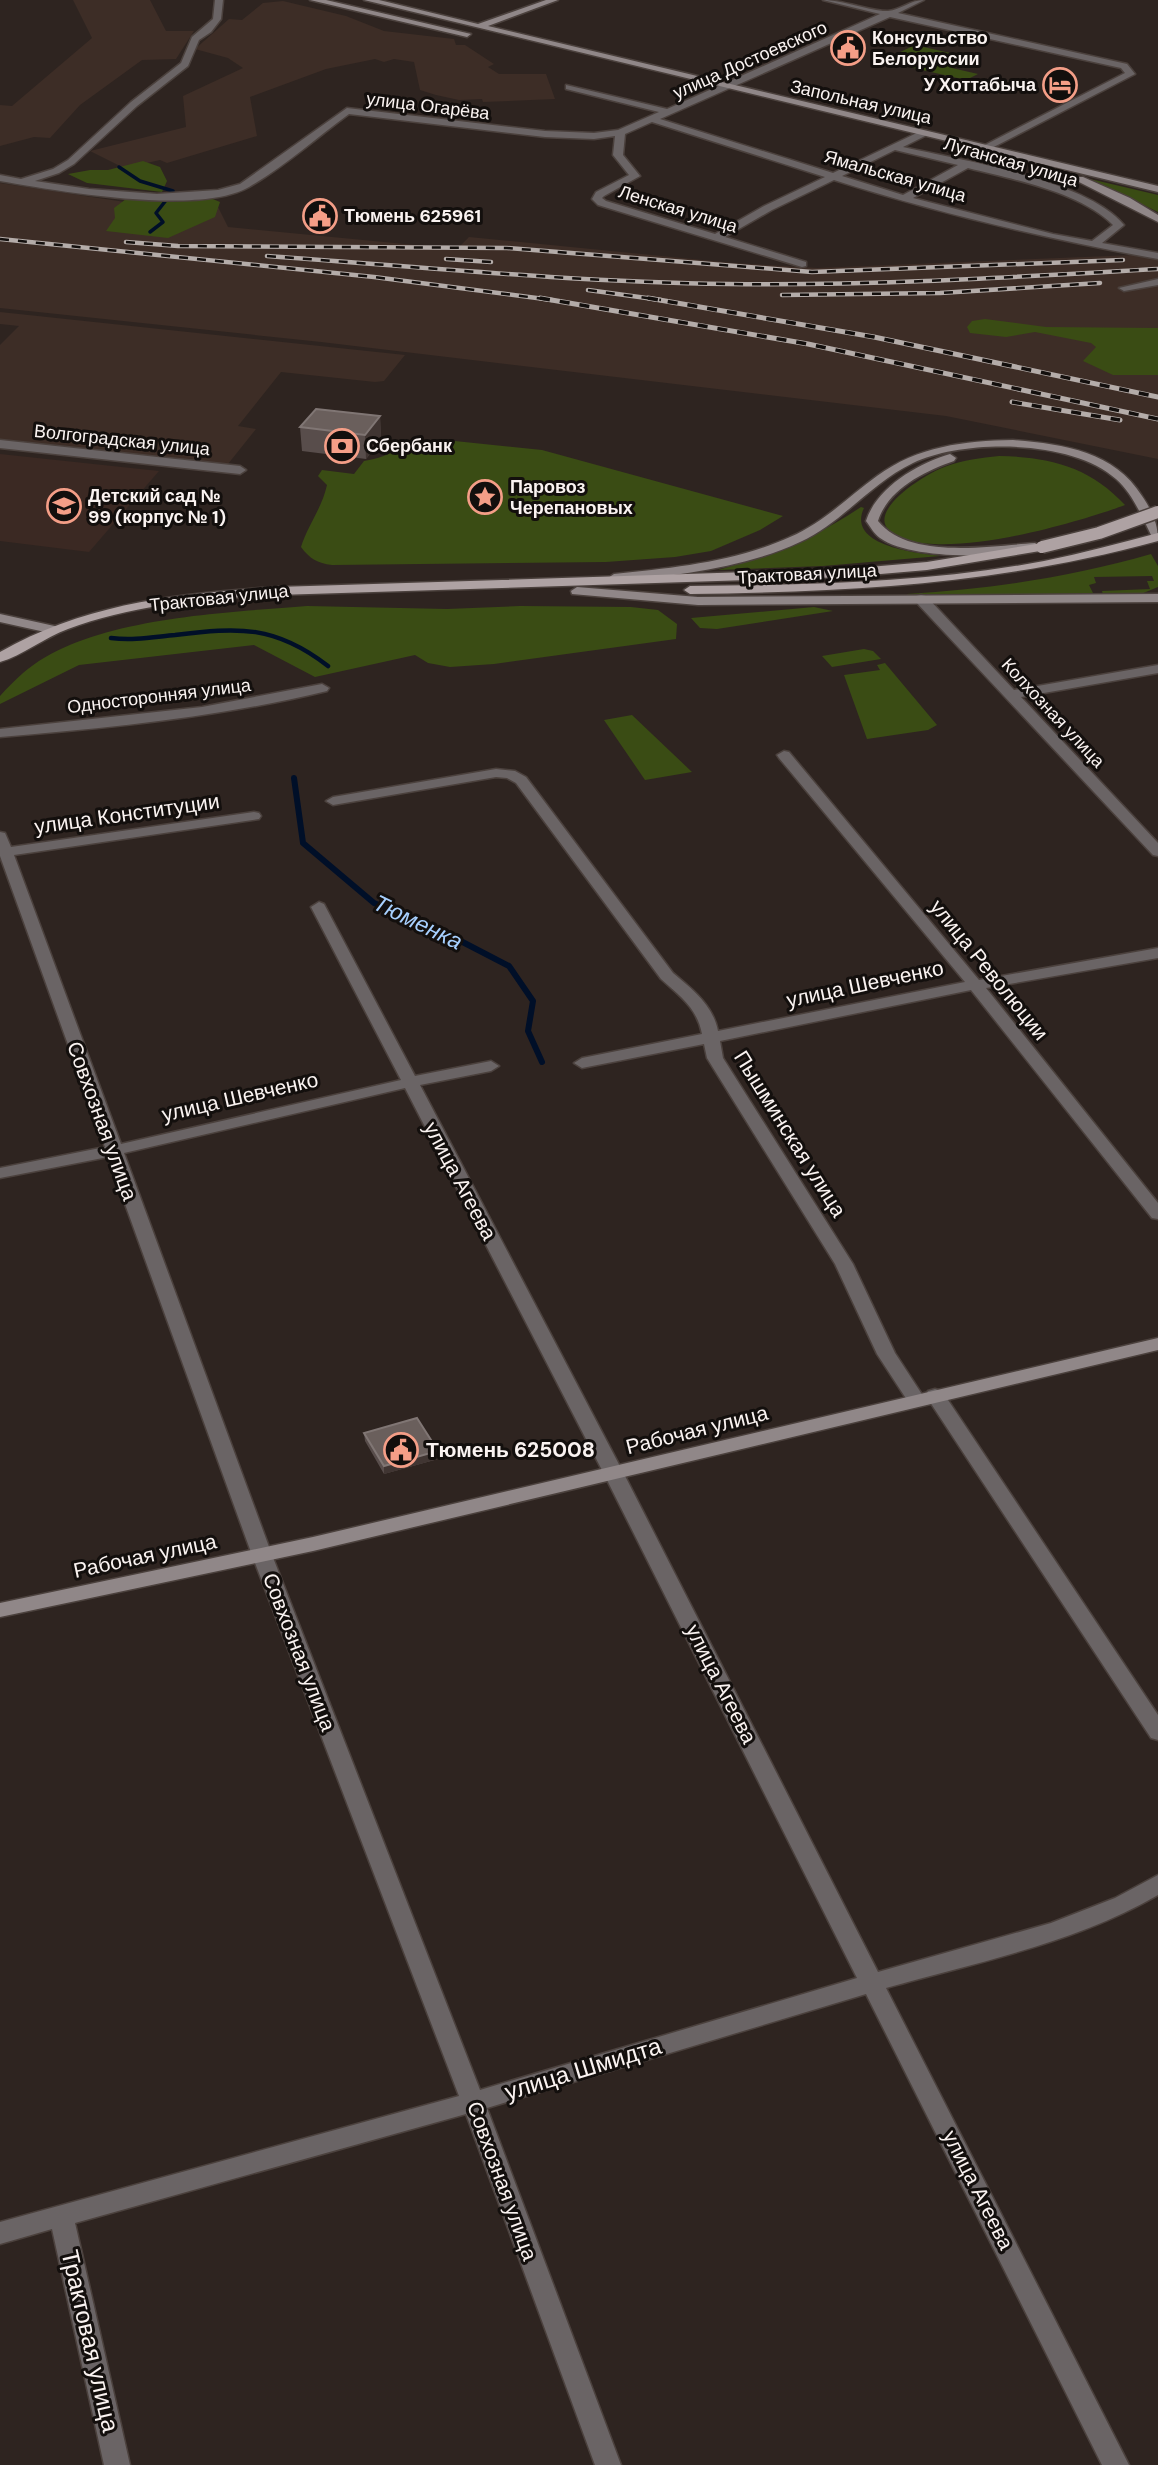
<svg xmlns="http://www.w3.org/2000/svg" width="1158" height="2465" font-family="'DM Sans',sans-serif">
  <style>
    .built { fill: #3d2d26 }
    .education { fill: #3b2923 }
    .green { fill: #3a4c14 }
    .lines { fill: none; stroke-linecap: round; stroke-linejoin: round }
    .stream-far2 { stroke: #000f28; stroke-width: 3.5 }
    .stream-far1 { stroke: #000f28; stroke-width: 4.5 }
    .stream { stroke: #000f28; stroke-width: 6 }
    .street-casing { stroke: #4b413d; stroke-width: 3 }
    .secondary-casing { stroke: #4b413d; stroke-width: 3 }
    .primary-casing { stroke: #4b413d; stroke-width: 3 }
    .street { fill: #6a6465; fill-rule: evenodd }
    .secondary { fill: #908788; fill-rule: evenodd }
    .primary { fill: #aea2a3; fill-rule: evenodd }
    .rail-far1-casing { stroke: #b4aca9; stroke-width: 4.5 }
    .rail-casing { stroke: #b4aca9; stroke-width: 5 }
    .rail-far1 { stroke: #130f0d; stroke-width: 2.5; stroke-dasharray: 9; stroke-linecap: butt }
    .rail { stroke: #130f0d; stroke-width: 3.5; stroke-dasharray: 10; stroke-linecap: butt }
    .primary-bridge-casing { stroke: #4b413d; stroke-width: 15; stroke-linecap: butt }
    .primary-bridge { stroke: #aea2a3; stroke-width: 12 }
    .wall { fill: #584d4b }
    .shaded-wall { fill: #403532 }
    .building { fill: #6a5f5c; stroke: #807674; stroke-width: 2 }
    .labels { text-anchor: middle; stroke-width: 6; stroke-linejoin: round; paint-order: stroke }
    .far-poi-label { font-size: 18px; font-weight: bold; fill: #faf3f1; stroke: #130f0d; text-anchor: start }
    .far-street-label { font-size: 18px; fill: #faf3f1; stroke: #130f0d }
    .street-label { font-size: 21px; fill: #faf3f1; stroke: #130f0d }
    .poi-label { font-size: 21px; font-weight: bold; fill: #faf3f1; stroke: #130f0d; text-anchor: start }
    .water-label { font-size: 23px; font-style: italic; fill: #a7d0ff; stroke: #130f0d }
    .near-street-label { font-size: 24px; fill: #faf3f1; stroke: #130f0d }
  </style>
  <rect width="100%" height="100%" fill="#2e2420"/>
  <path class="built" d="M73 0H150L166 31H194L176 59 142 60 80 105 50 138 34 137 0 146V105L12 106 92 38Z
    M283 1 346 16 384 31 454 39 456 45H465L494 64 488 67 499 74H546L555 99 483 102 482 99 459 100 436 95 420 90 414 62 394 59 384 62 375 59 326 69 250 97 257 136 167 163 160 160 124 168 90 151 186 127 183 96 243 68 228 58 195 49 229 19 242 20 263 3Z
    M0 183 125 202 215 201 228 227 457 249 469 237 733 263 817 268 1158 254V459L946 416 321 342 0 308Z
    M0 312 405 355 384 381 375 382 281 372 238 426 256 429 228 464 0 439V345L19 326 0 324Z"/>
  <path class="education" d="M0 454 159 471 89 552 0 541Z"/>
  <path class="green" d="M915 45 972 58 952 68 978 74 966 80 887 62 899 56 894 55Z
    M143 161 160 167 167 181 162 192 87 183 68 174 90 170H108Z
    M1090 179 1158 195V212Z
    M142 197H208L220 202 215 217 168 238 106 231 115 218 114 208 126 199Z
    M985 319 1046 327 1158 328V375H1113L1083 361 1096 347 1091 343 1035 332 1006 337 970 333 967 327 972 321Z
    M445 440 542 450 783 516 760 530 711 551 675 557 606 562 332 565C317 563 310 559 301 547 308 525 322 508 327 485L318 476 322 470 354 474 364 461C378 459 388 454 401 449 415 443 430 442 445 440Z
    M999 456C1050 457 1090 467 1125 505 1080 522 926 568 888 529 869 508 930 471 947 466 963 460 981 458 999 456Z
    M861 507 864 508C846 546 916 553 940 556L823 566 718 570C773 555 813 539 861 507Z
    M1151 554 1158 566V587L1141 594 1103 595 1102 591 1150 589 1147 581H1154L1152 576 1094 577 1096 583 1089 585 1094 595 908 596 907 594C991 589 1071 577 1151 554Z
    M307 606 447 609 520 606 631 607 658 610 677 624 676 639 494 664 450 667 428 663 415 655 315 677 254 645 79 665 0 704V696C7 688 15 680 23 673 88 617 224 613 307 606Z
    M814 607 833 611 717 629 700 628 691 618Z
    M864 649 873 651 881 659 832 667 822 656Z
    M885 663 937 725 928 730 867 739 844 675 880 670 877 665Z
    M632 715 692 772 645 780 604 720Z"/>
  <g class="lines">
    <path class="stream-far2" d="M119 167 140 181 173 191
      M150 232 163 222 156 213 167 199"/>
    <path class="stream-far1" d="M111 638C133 641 154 637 175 635 239 627 275 625 328 666"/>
    <path class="stream" d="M294 778 303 843 374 903 451 936 509 966 533 1001 528 1031 542 1062"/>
    <g class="street-casing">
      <path id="street" d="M215 0H223L221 19 211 32 199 40 188 66 137 106 74 164 59 173 35 181 89 189 157 194 218 190 240 184 347 108 545 131 594 133 618 130 659 112 566 89V85L667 109 880 14 823 0C843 0 873 12 888 11 901 10 910 0 924 0L898 13 1127 64 1135 74 986 151 981 148 983 146 1125 73 1121 68 890 17 660 119 833 173 921 131H927V135L903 147C961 160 1087 180 1124 225L1102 243 1158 253V259C1048 239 941 214 834 180L772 210 725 237 806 262V266L802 267 598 205 592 199 596 192 629 175 613 155 615 136 594 139 545 137 349 114C316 138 284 167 249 187 199 216 57 191 0 181V175L21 179 53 169 68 160 131 102 181 63 192 37 213 19ZM652 122 825 177 764 206 715 234 606 201 602 198 604 196 640 176 623 155 625 134ZM895 150 958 165 903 195 842 176ZM968 168C1012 179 1080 192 1113 225L1092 241 1053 234 913 198Z
        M1158 279V285L1124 291 1119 288Z
        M0 440 240 466 246 470 240 474 0 448Z
        M921 595 926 596 1014 690 1158 665V673L1021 697 1158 843V856L1153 855 916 602V596Z
        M322 684 329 688 327 691C220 717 110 728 0 737V729L202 707Z
        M784 751 789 752 979 980 1158 948V958L986 988 1158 1203V1219L1152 1218 971 990 720 1041 723 1058 853 1264 895 1353 925 1399 923 1403H909L877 1354 835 1264 707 1058 704 1044 582 1068 574 1063 582 1058 702 1034C697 1008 681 997 661 979L516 783 507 778 496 777 333 805 326 801 333 797 496 769 515 771 526 777 673 973C692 989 713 1005 718 1031L965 982 779 758 777 755Z
        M254 812 259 813 261 816 259 819 14 855 121 1144 401 1080 311 907 319 902 324 904 415 1076 491 1061 499 1066 491 1071 420 1085 624 1474 878 1972 1051 1923 1115 1898 1158 1875V1895C1075 1943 978 1962 886 1988L1129 2465H1102L866 1994 487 2108 621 2465H595L466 2114 75 2223 130 2465H104L52 2229 0 2244V2222L459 2096 252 1555 108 1157 0 1178V1168L105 1147 0 856V832L5 833 11 847ZM405 1088 604 1474 857 1978 480 2090 272 1555 124 1153Z
        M935 1389 942 1391 1158 1715V1740L1151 1738 928 1399 926 1395 928 1391Z"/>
    </g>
    <g class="secondary-casing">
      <path id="secondary" d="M310 0H326L471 34 467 37Z
        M364 0H379L478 24 546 0H558L488 26 1158 186V192Z
        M1077 177H1083L1130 198 1158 215V222L1077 181Z
        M1013 440C1062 444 1114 451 1142 496 1152 511 1158 523 1158 541L1152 537C1142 517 1133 494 1116 479 1072 439 964 439 913 463 871 483 842 523 800 542 742 569 676 575 614 582L608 578 614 574C673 568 735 562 790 537 823 523 848 497 877 476 918 446 964 441 1013 440Z
        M950 454 956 458 954 461C925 471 888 489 878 521 909 560 990 546 1035 543L1041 547 1039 550C1003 558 910 560 880 538 874 534 870 526 866 521 877 487 917 464 950 454Z
        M577 587 698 597 1158 594V602L698 605 572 594 571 591Z
        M0 614 59 627 61 630 54 634 0 622Z
        M1158 1338V1350L313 1551 0 1617V1603L313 1537Z"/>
    </g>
    <g class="primary-casing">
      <path id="primary" d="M1158 533V541C1000 584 852 592 690 594L684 590 690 586C808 585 928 583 1044 561 1083 553 1120 543 1158 533Z
        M1042 543 1048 547 1046 550 927 570 846 577 277 595C207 599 135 604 68 629 45 637 22 656 0 662V652C85 603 180 593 277 587L846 569 927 562Z"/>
    </g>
    <use href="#street" class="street"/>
    <use href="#secondary" class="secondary"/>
    <use href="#primary" class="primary"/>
    <g class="rail-far1-casing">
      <path id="rail-far1" d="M0 239 374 277 552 300
        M126 242 178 246 507 248 812 272 1123 260
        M267 256C420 267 574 282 728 284 872 286 1015 277 1158 269
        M446 259 491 262
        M588 290 661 300
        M782 295 940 293 1100 283"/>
    </g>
    <g class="rail-casing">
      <path id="rail" d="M540 298 808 344 1158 419
        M648 298 874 337 1158 397
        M1012 402 1120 420"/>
    </g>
    <use href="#rail-far1" class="rail-far1"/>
    <use href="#rail" class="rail"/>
    <g class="primary-bridge-casing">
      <path id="primary-bridge" d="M1042 547 1099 533 1158 512"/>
    </g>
    <use href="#primary-bridge" class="primary-bridge"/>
  </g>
  <path class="wall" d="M380 416 381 440 366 459 302 451 300 427Z
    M364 1433 438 1459 384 1474 365 1441Z"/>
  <path class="shaded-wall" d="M380 416 381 440 366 459 365 435Z
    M438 1451V1459L384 1474V1466Z"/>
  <path class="building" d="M316 409 380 416 365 435 300 427Z
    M417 1418 438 1451 384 1466 364 1433Z"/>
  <defs>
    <g id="civic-ring" transform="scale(1.75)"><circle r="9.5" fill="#130f0d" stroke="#f49e87" stroke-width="1.5"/><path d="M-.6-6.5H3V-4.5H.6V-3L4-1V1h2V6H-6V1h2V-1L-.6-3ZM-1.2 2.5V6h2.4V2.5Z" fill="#f49e87"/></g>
    <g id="hotel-ring" transform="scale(1.75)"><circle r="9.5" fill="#130f0d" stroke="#f49e87" stroke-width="1.5"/><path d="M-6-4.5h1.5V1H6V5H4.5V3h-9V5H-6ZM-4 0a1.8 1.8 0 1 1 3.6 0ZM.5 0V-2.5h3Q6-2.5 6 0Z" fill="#f49e87"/></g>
    <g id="bank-ring" transform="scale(1.75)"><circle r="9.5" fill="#130f0d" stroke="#f49e87" stroke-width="1.5"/><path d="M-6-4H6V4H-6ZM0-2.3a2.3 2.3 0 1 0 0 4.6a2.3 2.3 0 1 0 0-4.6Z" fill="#f49e87"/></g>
    <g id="sight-ring" transform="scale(1.75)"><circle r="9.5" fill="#130f0d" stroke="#f49e87" stroke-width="1.5"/><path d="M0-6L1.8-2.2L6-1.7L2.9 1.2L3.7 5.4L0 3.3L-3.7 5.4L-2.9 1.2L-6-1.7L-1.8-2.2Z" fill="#f49e87"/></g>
    <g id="school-ring" transform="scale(1.75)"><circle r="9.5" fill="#130f0d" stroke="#f49e87" stroke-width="1.5"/><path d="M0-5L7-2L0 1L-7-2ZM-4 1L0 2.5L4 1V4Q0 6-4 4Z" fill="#f49e87"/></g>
  </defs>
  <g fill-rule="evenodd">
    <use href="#civic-ring" x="848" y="48"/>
    <use href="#hotel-ring" x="1060" y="85"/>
    <use href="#civic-ring" x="320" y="216"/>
    <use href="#bank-ring" x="342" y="446"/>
    <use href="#sight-ring" x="485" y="497"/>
    <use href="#school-ring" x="64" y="506"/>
    <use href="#civic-ring" x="401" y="1450"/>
  </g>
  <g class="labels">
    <g class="far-poi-label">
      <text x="872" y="44">Консульство<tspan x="872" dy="21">Белоруссии</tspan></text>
      <text x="1036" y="91" text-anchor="end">У Хоттабыча</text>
      <text x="344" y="222">Тюмень 625961</text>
      <text x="366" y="452">Сбербанк</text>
      <text x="510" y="493">Паровоз<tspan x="510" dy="21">Черепановых</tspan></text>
      <text x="88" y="502">Детский сад №<tspan x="88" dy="21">99 (корпус № 1)</tspan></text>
    </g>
    <g class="far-street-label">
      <text transform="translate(750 60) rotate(-24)" y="6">улица Достоевского</text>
      <text transform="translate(861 102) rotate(13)" y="6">Запольная улица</text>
      <text transform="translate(428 106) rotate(7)" y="6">улица Огарёва</text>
      <text transform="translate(1011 162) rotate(16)" y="6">Луганская улица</text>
      <text transform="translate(895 176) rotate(16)" y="6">Ямальская улица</text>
      <text transform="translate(678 209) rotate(17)" y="6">Ленская улица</text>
      <text transform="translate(122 440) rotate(6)" y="6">Волгоградская улица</text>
      <text transform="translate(807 574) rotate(-3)" y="6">Трактовая улица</text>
      <text transform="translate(219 598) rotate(-6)" y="6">Трактовая улица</text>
      <text transform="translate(159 696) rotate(-7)" y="6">Односторонняя улица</text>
      <text transform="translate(1053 713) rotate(47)" y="6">Колхозная улица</text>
    </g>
    <g class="street-label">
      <text transform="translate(127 814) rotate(-8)" y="7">улица Конституции</text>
      <text transform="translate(989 970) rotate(51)" y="7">улица Революции</text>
      <text transform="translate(865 984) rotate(-12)" y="7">улица Шевченко</text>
      <text transform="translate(240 1097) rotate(-13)" y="7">улица Шевченко</text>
      <text transform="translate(102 1121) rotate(70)" y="7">Совхозная улица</text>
      <text transform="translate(790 1134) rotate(58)" y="7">Пышминская улица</text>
      <text transform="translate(460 1181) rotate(62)" y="7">улица Агеева</text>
      <text transform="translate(697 1430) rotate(-14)" y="7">Рабочая улица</text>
      <text transform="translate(145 1556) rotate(-12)" y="7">Рабочая улица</text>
      <text transform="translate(299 1652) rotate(69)" y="7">Совхозная улица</text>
      <text transform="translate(721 1684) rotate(63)" y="7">улица Агеева</text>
      <text transform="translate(502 2181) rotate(70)" y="7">Совхозная улица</text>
      <text transform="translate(978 2190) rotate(63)" y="7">улица Агеева</text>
    </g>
    <g class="poi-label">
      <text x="426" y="1457">Тюмень 625008</text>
    </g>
    <g class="water-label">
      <text transform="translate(418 922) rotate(26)" y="8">Тюменка</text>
    </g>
    <g class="near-street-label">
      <text transform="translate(583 2069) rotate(-17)" y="8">улица Шмидта</text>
      <text transform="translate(90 2341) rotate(77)" y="8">Трактовая улица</text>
    </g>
  </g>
</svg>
